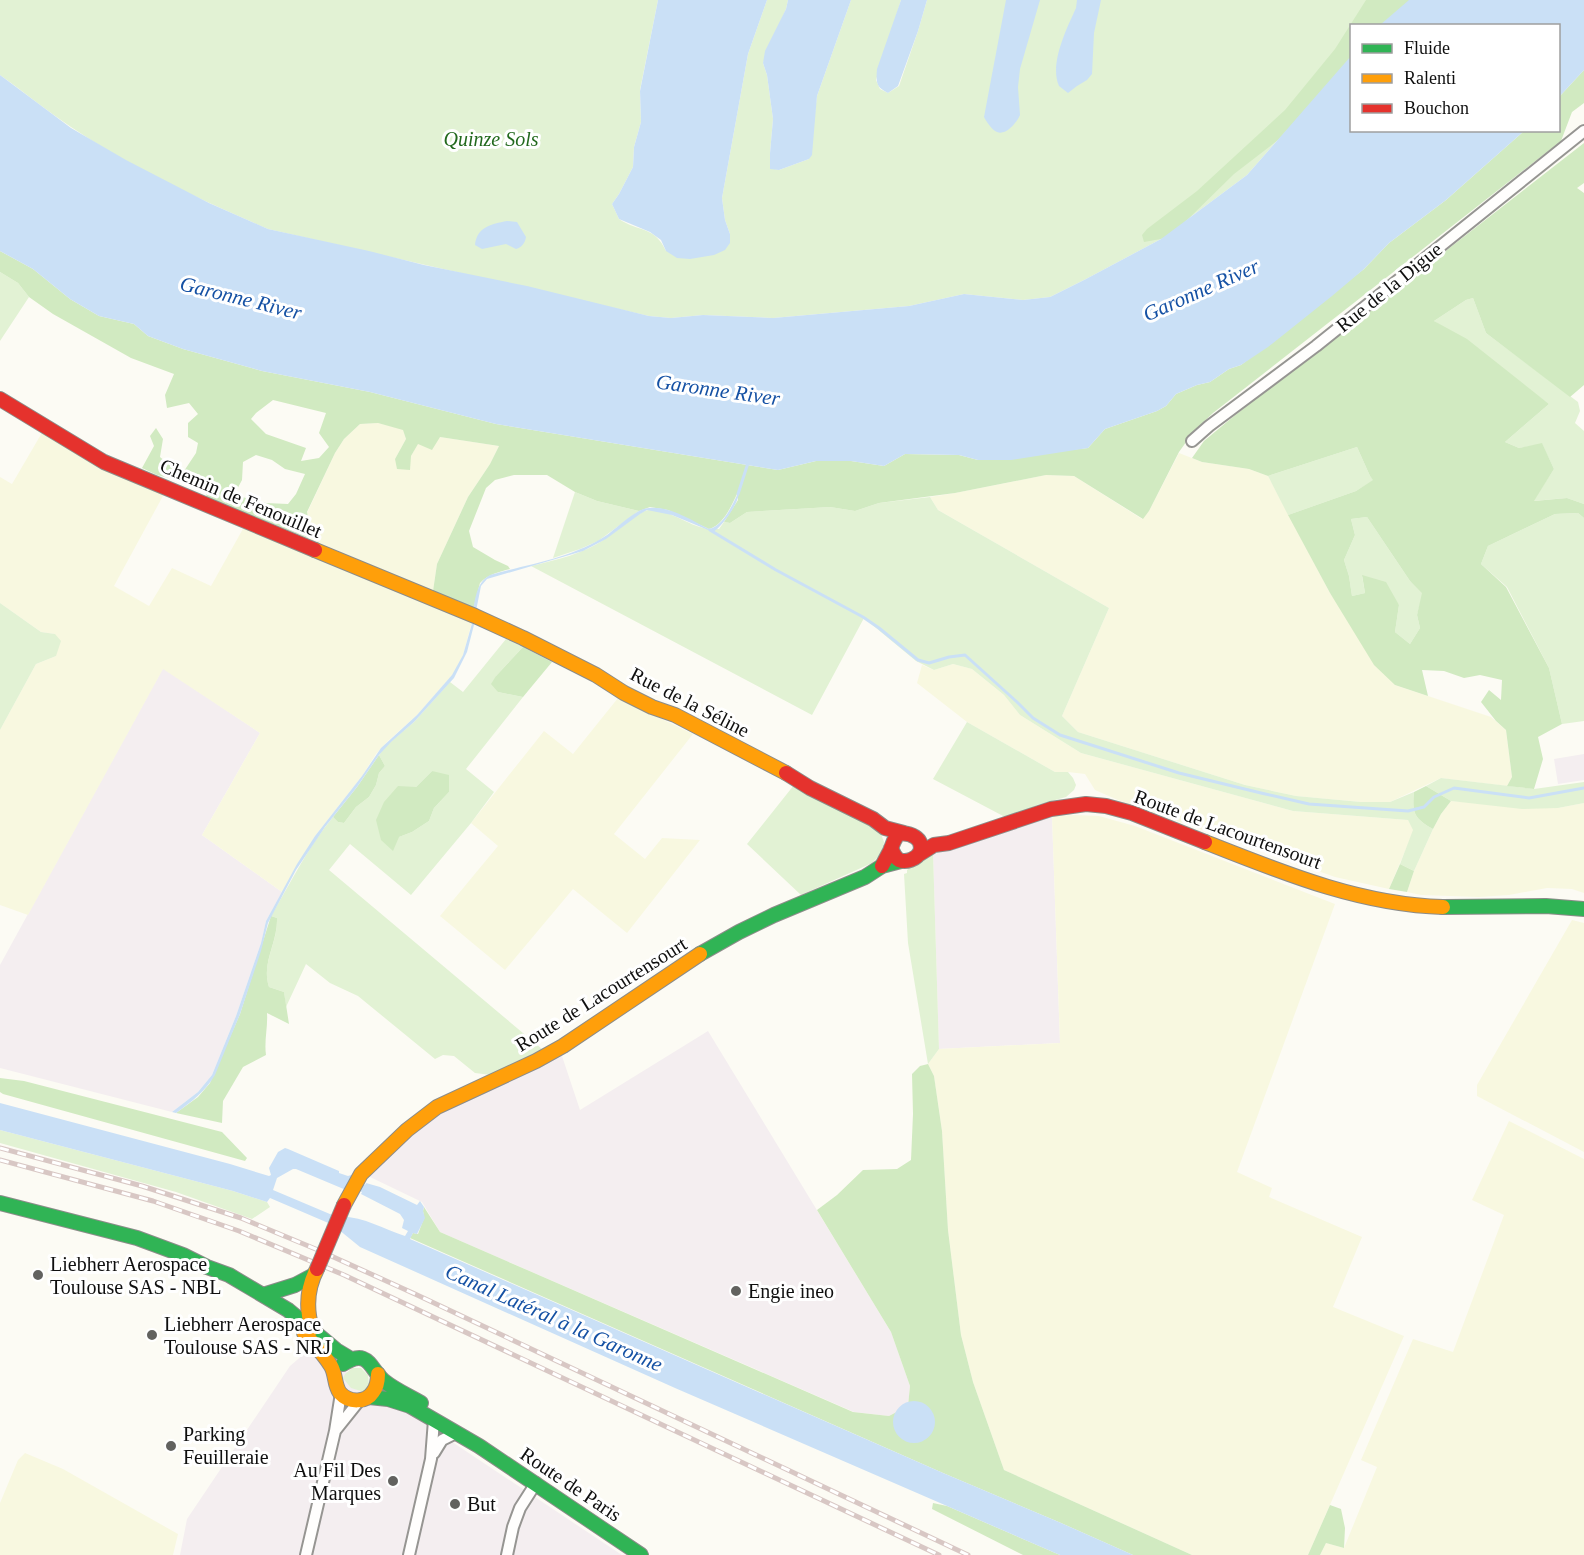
<svg xmlns="http://www.w3.org/2000/svg" width="1584" height="1555" font-family="'Times New Roman',serif">
  <style>
    .industrial { fill: #f4eef0 }
    .farmland { fill: #f8f8e0 }
    .green { fill: #e2f2d4; fill-rule: evenodd }
    .forest { fill: #d1eac1; fill-rule: evenodd }
    .water { fill: #cae0f6; fill-rule: evenodd }
    .lines { fill: none; stroke-linecap: round; stroke-linejoin: round }
    .stream { stroke: #cae0f6; stroke-width: 3 }
    .street-casing { stroke: #969592; stroke-width: 14 }
    .fast-casing { stroke: #8c8c89; stroke-width: 16 }
    .slow-casing { stroke: #8c8c89; stroke-width: 16 }
    .jam-casing { stroke: #8c8c89; stroke-width: 16 }
    .street { stroke: #fffefd; stroke-width: 10 }
    .fast { stroke: #30b455; stroke-width: 14 }
    .slow { stroke: #ff9f0a; stroke-width: 14 }
    .jam { stroke: #e5322d; stroke-width: 14 }
    .rail-casing { stroke: #d8c7c4; stroke-width: 5 }
    .rail { stroke: #fff; stroke-width: 3; stroke-dasharray: 9; stroke-linecap: butt }
    .jam-bridge-casing { stroke: #8c8c89; stroke-width: 16; stroke-linecap: butt }
    .jam-bridge { stroke: #e5322d; stroke-width: 14 }
    .poi-dot { fill: #62625f; stroke: #fff; stroke-width: 2 }
    .labels { text-anchor: middle; stroke-width: 6; stroke-linejoin: round; paint-order: stroke }
    .park-label { font-size: 20px; font-style: italic; fill: #22691d; stroke: #fff }
    .street-label { font-size: 20px; fill: #0f0f0f; stroke: #fff }
    .poi-label { font-size: 20px; fill: #0f0f0f; stroke: #fff; text-anchor: start }
    .water-label { font-size: 21px; font-style: italic; fill: #1551a4; stroke: #fff }
  </style>
  <rect width="100%" height="100%" fill="#fcfbf4"/>
  <path class="industrial" d="M163 668 260 733 202 835 282 892 266 921 261 943 236 1016 212 1075 198 1092 172 1112 0 1068V965Z
    M1584 754V780L1558 784 1554 759Z
    M1052 816 1060 1043 939 1049 933 852Z
    M708 1031 891 1332 910 1386 908 1406 889 1416 854 1412 440 1232 422 1202 368 1176 419 1126 441 1111 561 1053 580 1110Z
    M311 1348 622 1555H180L187 1519 290 1366Z"/>
  <path class="farmland" d="M378 423 403 429 406 439 395 459 411 456 418 443 440 437 499 446 490 464 468 497 437 564 433 591 308 538 310 528 307 513 335 453 344 439 360 424Z
    M43 431 128 479 164 494 114 586 149 606 172 568 211 586 244 527 472 622 463 655 454 673 417 715 388 741 376 754 362 776 315 836 282 892 202 835 260 733 163 669 28 915 0 905V730L36 664 56 656 55 634 41 632 0 603V477L12 484Z
    M1179 453 1202 462 1249 469 1268 476 1330 593 1395 685 1491 717 1506 730 1512 777 1507 786 1441 778 1390 802H1361L1296 796 1245 785 1078 732 1062 716 1109 608 938 510 930 497 955 493 1046 475 1074 476 1142 519 1149 511Z
    M953 664 972 669 1004 695 1020 715 1081 753 1293 811 1408 820 1414 830 1389 889 1335 877 1118 800 1095 790 1085 774 1068 772H1055L967 722 917 683 922 665 934 670Z
    M618 698 693 734 614 834 645 859 662 838 700 840 627 933 573 889 505 970 440 916 498 846 471 823 544 731 573 754Z
    M1451 801 1558 808 1584 803V893L1572 889 1547 888 1509 895 1479 897 1421 895 1407 892 1414 871 1433 829 1441 814Z
    M1076 815 1099 816 1135 826 1335 904 1237 1172 1272 1188 1269 1197 1362 1237 1333 1307 1404 1336 1308 1555H1192L1004 1470 973 1382 961 1335 948 1230 942 1131 934 1076 928 1064 939 1049 1060 1043 1052 816Z
    M1572 920 1584 923V1152L1477 1096V1085Z
    M1509 1121 1584 1159V1555H1320L1326 1543 1344 1548 1377 1467 1361 1460 1413 1339 1453 1352 1504 1215 1472 1200Z
    M25 1453 63 1469 178 1534 173 1555H0V1503L18 1460Z"/>
  <path class="green" d="M0 0H658L640 90 641 122 634 147 633 167 619 194 612 204 619 219C638 232 655 226 666 251L730 234 725 220 722 198 748 54 767 0H788L786 9 763 63 767 75 773 119 770 153V168L779 170 809 159 817 96 851 0H901L876 80 880 89 888 93 899 86 918 31 927 0H1409L1352 26 1351 56 1247 175 1161 239 1086 279 1050 297 1023 300 964 294 909 306 773 318 703 315 671 318 649 316 268 229C201 200 131 168 71 127 47 111 24 92 0 75Z
    M0 272 18 283 29 297 0 341Z
    M1473 298 1486 333 1578 402 1580 411 1575 423 1584 431V504L1567 498 1533 501 1554 469 1542 444 1519 448 1505 442 1549 404 1434 321 1466 300Z
    M1357 447 1370 476 1374 480 1356 491 1288 515 1268 476Z
    M575 492 597 501 639 511 598 541 580 549 553 558Z
    M930 497 938 510 1109 608 1062 716 1078 732 1245 785 1296 796 1361 802H1390L1414 792C1412 813 1414 818 1433 829L1414 871 1400 864 1413 830 1408 820 1293 811 1081 753 1020 715 1004 695 972 669 953 664 934 670 916 661 864 618 812 715 531 566C556 560 583 554 605 539 616 532 636 513 648 510 663 507 686 523 700 527 706 529 713 529 719 529L724 522 730 523 747 512 830 507 855 511 879 503Z
    M1578 513 1584 518V721L1562 724 1549 668 1507 587 1481 564 1488 546 1555 514Z
    M1367 517 1410 581 1423 593 1417 615 1420 628 1410 644 1395 632 1399 605 1362 576 1365 593 1352 596 1349 576 1344 560 1355 535 1351 519Z
    M0 603 41 632 55 634 61 641 56 656 36 664 0 730Z
    M506 639 523 647 496 676 498 692 523 697 466 769 494 792 471 823 411 895 350 844 329 870 542 1049 491 1075 475 1073 454 1056 443 1055 435 1059 358 996 330 983 306 964 286 1007 284 992 269 987C261 962 278 944 277 918L271 916C291 882 308 847 333 817L338 822 344 823 356 807 369 797 376 785 379 773 385 766 379 755 387 745 414 722 450 682 463 692ZM432 771 449 792 434 808 429 821 412 832 399 837 416 787Z
    M967 722 1055 772H1068L1073 778 1076 785 1074 790 1066 797 1037 805 1019 813 1005 817 933 779Z
    M1441 778 1534 789 1584 782V803L1558 808 1522 809 1451 801 1426 786Z
    M794 785 871 825 881 834 884 842 882 853 872 863 801 895 747 844Z
    M933 852 939 1049 928 1064 908 943 904 874 907 873V870Z
    M0 1130 233 1191 267 1202 270 1207 252 1219 176 1192 0 1143Z
    M352 1368H361L368 1375 369 1384 364 1392 351 1388 343 1378 345 1374Z"/>
  <path class="forest" d="M1366 0H1410L1386 25 1352 26 1351 62 1278 140 1234 174 1179 228 1166 238 1144 242 1142 235 1147 229 1197 191 1285 110 1335 49Z
    M1584 70V103L1572 112 1561 141 1213 413 1194 431 1179 452 1149 511 1143 519 1074 476 1046 475 955 493 879 503 855 511 830 507 747 512 730 523 724 522 738 500V492C732 504 724 525 709 529L668 510 650 507 639 511 597 501 575 492 547 475H514L495 480 486 488 469 531 473 547 495 560 508 566 510 569C499 572 488 574 480 583L473 610 433 591 437 564 468 497 490 464 499 446 440 437 432 450 418 444 411 456 410 470 397 469 395 459 406 439 403 430 378 423 360 424 344 439 335 453 307 512 310 528 308 538 207 498 204 487 157 475 142 468 154 446 150 436 156 428 163 439 160 457 173 468 184 471 196 453 198 443 188 437V423L198 414 189 403 167 408 165 395 174 374 131 358 53 314 29 297 18 283 0 272V251L33 269 70 299 99 316 134 324 148 336 183 349 262 371 370 392 496 424 778 470 816 461H851L884 466 905 454 959 455 978 460 1088 448 1105 429 1157 411 1166 406 1176 394 1197 385 1210 382 1229 369 1241 365 1364 269 1389 243 1446 200 1524 131 1558 130 1559 97ZM273 400 326 413 319 433 329 447 319 458 301 461 306 448 266 434 251 419 256 413ZM256 455 272 460 285 469 305 474 296 494 288 504 266 503 234 495 242 480 243 462Z
    M1584 143V183L1577 188 1584 193V385L1570 397 1486 333 1473 298 1466 300 1434 321 1467 339 1549 404 1505 442 1519 448 1542 443 1554 469 1534 501 1567 498 1584 504V518L1578 513 1555 514 1488 546 1481 564 1506 587 1549 668 1562 724 1538 737 1543 759 1534 789 1507 786 1512 777 1506 730 1496 721 1481 702 1489 690 1501 700 1502 680 1480 675 1464 678 1444 671 1422 670 1428 696 1395 685 1374 665 1330 593 1288 515 1356 491 1373 480 1370 476 1357 447 1268 476 1249 469 1202 462 1192 458 1204 441 1234 416ZM1367 517 1410 581 1422 593 1417 615 1420 628 1410 644 1395 632 1399 605 1386 582 1362 575 1365 593 1352 596 1349 576 1344 560 1355 535 1351 519Z
    M523 647 552 662 523 697 498 692 491 684 496 676Z
    M379 755 385 766 379 773 376 785 369 797 356 807 344 823 338 822 333 817 357 787Z
    M432 771 449 775V792L434 808 429 821 412 832 399 837 393 851 381 840 376 820 384 802 398 786 416 787Z
    M1426 786 1451 801 1441 814 1433 829C1414 818 1412 813 1414 792Z
    M1400 864 1414 871 1407 892 1389 889Z
    M271 916 277 918C278 943 261 962 269 987L284 992 289 1024 267 1013C268 1027 264 1041 266 1055L243 1067 223 1101 222 1123 176 1113 198 1097 210 1083 240 1014Z
    M928 1064 934 1076 942 1131 948 1230 961 1335 973 1382 1004 1470 1192 1555H1133L1061 1523 943 1473 410 1238 413 1233 418 1234 424 1218 423 1211 424 1207 440 1232 853 1412 889 1416 908 1406 910 1386 891 1332 817 1210 837 1195 863 1170 897 1169 911 1160 913 1114 912 1074 920 1066Z
    M0 1078 24 1081 222 1132 247 1158 245 1161 3 1094 0 1092Z
    M933 1503 947 1506 1060 1555H1023L932 1509Z
    M1330 1505 1341 1509 1345 1528 1344 1548 1326 1543 1320 1555H1308Z"/>
  <path class="water" d="M658 0H767L748 54 722 198 725 220 730 234V243L725 250 714 255 690 259 677 258 666 251 661 240 650 232 619 219 612 204 619 194 633 167 634 147 641 122 640 91Z
    M788 0H851L817 96 812 155 809 159 779 170 770 169V153L773 119 767 75 763 63 765 51 786 9Z
    M901 0H927L918 31 898 86 888 93C876 87 876 83 877 69Z
    M1006 0H1040L1020 69 1018 87 1020 115C1017 122 1006 136 997 132 992 130 986 121 984 117Z
    M1077 0H1101L1094 33 1092 74 1087 80 1077 86 1068 93 1059 86C1049 64 1067 28 1076 8Z
    M1409 0H1584V70L1559 97 1558 26 1380 25Z
    M1351 56 1352 130 1524 131 1446 200 1389 243 1364 269 1332 296 1268 347 1241 365 1229 369 1210 382 1197 385 1176 394 1166 406 1157 411 1105 429 1088 448 1011 460H978L959 455 905 454 884 466 851 461H816L778 470 496 424 370 392 262 371 183 349 148 336 134 324 99 316 70 299 33 269 0 251V75L71 128 126 160 209 203 268 229 369 251 424 265 527 286 649 316 671 318 703 315 773 318 909 306 964 294 1023 300 1050 297 1086 279 1161 239 1247 175Z
    M507 221 517 222 526 237C525 243 522 247 516 249L506 244 482 249 475 245C477 227 491 224 507 221Z
    M739 491C740 502 722 527 713 532L672 515 647 510 640 514 606 539 583 551 487 579 481 586 476 611 473 610C476 596 477 582 490 575 529 564 573 558 607 535 618 527 637 508 649 508 670 506 691 520 709 529 724 526 733 503 739 491Z
    M473 620 475 621 467 652 454 678 414 722 391 742 379 755 357 787 325 827 296 870 268 923 261 951 240 1014 215 1075C205 1092 191 1102 176 1113L172 1112 198 1092 212 1075 236 1016 261 943 266 921 297 864 315 836 362 776 381 748 417 715 452 675 463 655Z
    M0 1103 230 1164 269 1176 271 1175 269 1168 278 1152 285 1148 288 1149 339 1171V1173L348 1176 351 1175 352 1180 365 1185 366 1183 380 1187 417 1205 420 1201 424 1207 423 1211 425 1218 417 1234 413 1233 410 1239 943 1473 1061 1523 1133 1555H1060L675 1388 360 1247 333 1225 270 1198 267 1202 233 1191 0 1130ZM293 1169H296L346 1190 349 1186 362 1192 361 1194 400 1214 404 1220 402 1228 408 1231 405 1236C383 1229 361 1215 337 1217L273 1190 277 1178Z
    M893 1422a21 21 0 1 1 42 0a21 21 0 1 1-42 0Z"/>
  <g class="lines">
    <path class="stream" d="M738 494 748 463
      M710 530 776 570 863 617 879 628 918 660 929 663 949 657 965 655 1017 702 1033 718 1060 735 1179 773 1261 793 1309 804 1408 811 1424 807 1434 797 1454 788 1529 798 1584 788"/>
    <g class="street-casing">
      <path id="street" d="M1192 441 1209 426 1316 346 1584 131
        M341 1393 335 1431 359 1401
        M434 1453 442 1440 456 1433
        M306 1555 335 1431
        M409 1555 431 1459 434 1420
        M507 1555 513 1527 520 1508 536 1483"/>
    </g>
    <g class="fast-casing">
      <path id="fast" d="M1443 907 1546 906 1584 909
        M700 954 739 932 774 915 865 877 882 866 901 861
        M0 1203 137 1238 183 1255 207 1267 229 1275 288 1310 336 1350 351 1359
        M263 1295 295 1285 312 1276
        M343 1364C369 1348 369 1368 384 1381 395 1390 409 1396 421 1403
        M369 1397 388 1399 410 1406 479 1446 641 1555"/>
    </g>
    <g class="slow-casing">
      <path id="slow" d="M315 550 475 616 523 638 596 675 624 693 652 707 675 715 786 773
        M1205 842C1281 872 1360 905 1443 907
        M344 1205 361 1174 407 1130 437 1107 536 1061 563 1046 700 954
        M312 1329C306 1309 307 1288 317 1269
        M304 1333C313 1343 324 1354 331 1366 336 1374 334 1385 340 1393 349 1403 366 1403 373 1392 377 1387 378 1380 378 1374"/>
    </g>
    <g class="jam-casing">
      <path id="jam" d="M0 399 104 462 315 550
        M786 773 810 788 873 819 885 828 904 833
        M918 855 934 845 949 843 1051 809 1086 804 1106 806 1132 813 1205 842
        M882 866 890 851C893 845 893 839 899 834 909 832 925 838 920 852 917 859 906 863 899 860 894 857 893 852 891 848"/>
    </g>
    <use href="#street" class="street"/>
    <use href="#fast" class="fast"/>
    <use href="#slow" class="slow"/>
    <use href="#jam" class="jam"/>
    <g class="rail-casing">
      <path id="rail" d="M0 1148 142 1186 241 1218 318 1250 415 1294 968 1555
        M0 1160 153 1201 239 1231 344 1275 939 1555"/>
    </g>
    <use href="#rail" class="rail"/>
    <g class="jam-bridge-casing">
      <path id="jam-bridge" d="M317 1269 344 1205"/>
    </g>
    <use href="#jam-bridge" class="jam-bridge"/>
  </g>
  <g class="poi-dot">
    <circle cx="38" cy="1275" r="6"/>
    <circle cx="736" cy="1291" r="6"/>
    <circle cx="152" cy="1335" r="6"/>
    <circle cx="171" cy="1446" r="6"/>
    <circle cx="393" cy="1481" r="6"/>
    <circle cx="455" cy="1504" r="6"/>
  </g>
  <g class="labels">
    <g class="park-label">
      <text x="491" y="146">Quinze Sols</text>
    </g>
    <g class="street-label">
      <text transform="translate(1389 287) rotate(-39)" y="7">Rue de la Digue</text>
      <text transform="translate(241 498) rotate(23)" y="7">Chemin de Fenouillet</text>
      <text transform="translate(690 702) rotate(27)" y="7">Rue de la Séline</text>
      <text transform="translate(1228 829) rotate(20)" y="7">Route de Lacourtensourt</text>
      <text transform="translate(601 994) rotate(-32)" y="7">Route de Lacourtensourt</text>
      <text transform="translate(571 1484) rotate(34)" y="7">Route de Paris</text>
    </g>
    <g class="poi-label">
      <text x="50" y="1271">Liebherr Aerospace<tspan x="50" dy="23">Toulouse SAS - NBL</tspan></text>
      <text x="748" y="1298">Engie ineo</text>
      <text x="164" y="1331">Liebherr Aerospace<tspan x="164" dy="23">Toulouse SAS - NRJ</tspan></text>
      <text x="183" y="1441">Parking<tspan x="183" dy="23">Feuilleraie</tspan></text>
      <text x="381" y="1477" text-anchor="end">Au Fil Des<tspan x="381" dy="23">Marques</tspan></text>
      <text x="467" y="1511">But</text>
    </g>
    <g class="water-label">
      <text transform="translate(1201 290) rotate(-24)" y="7">Garonne River</text>
      <text transform="translate(241 298) rotate(14)" y="7">Garonne River</text>
      <text transform="translate(718 390) rotate(8)" y="7">Garonne River</text>
      <text transform="translate(554 1318) rotate(24)" y="7">Canal Latéral à la Garonne</text>
    </g>
  </g>
  <rect x="1350" y="24" width="210" height="108" fill="#ffffff" stroke="#9f9f9f" stroke-width="1.5"/>
  <rect x="1362" y="44" width="30" height="9" fill="#30b455" stroke="#9f9f9f" stroke-width="1.5"/>
  <text x="1404" y="54" font-size="18" fill="#0f0f0f">Fluide</text>
  <rect x="1362" y="74" width="30" height="9" fill="#ff9f0a" stroke="#9f9f9f" stroke-width="1.5"/>
  <text x="1404" y="84" font-size="18" fill="#0f0f0f">Ralenti</text>
  <rect x="1362" y="104" width="30" height="9" fill="#e5322d" stroke="#9f9f9f" stroke-width="1.5"/>
  <text x="1404" y="114" font-size="18" fill="#0f0f0f">Bouchon</text>
</svg>
